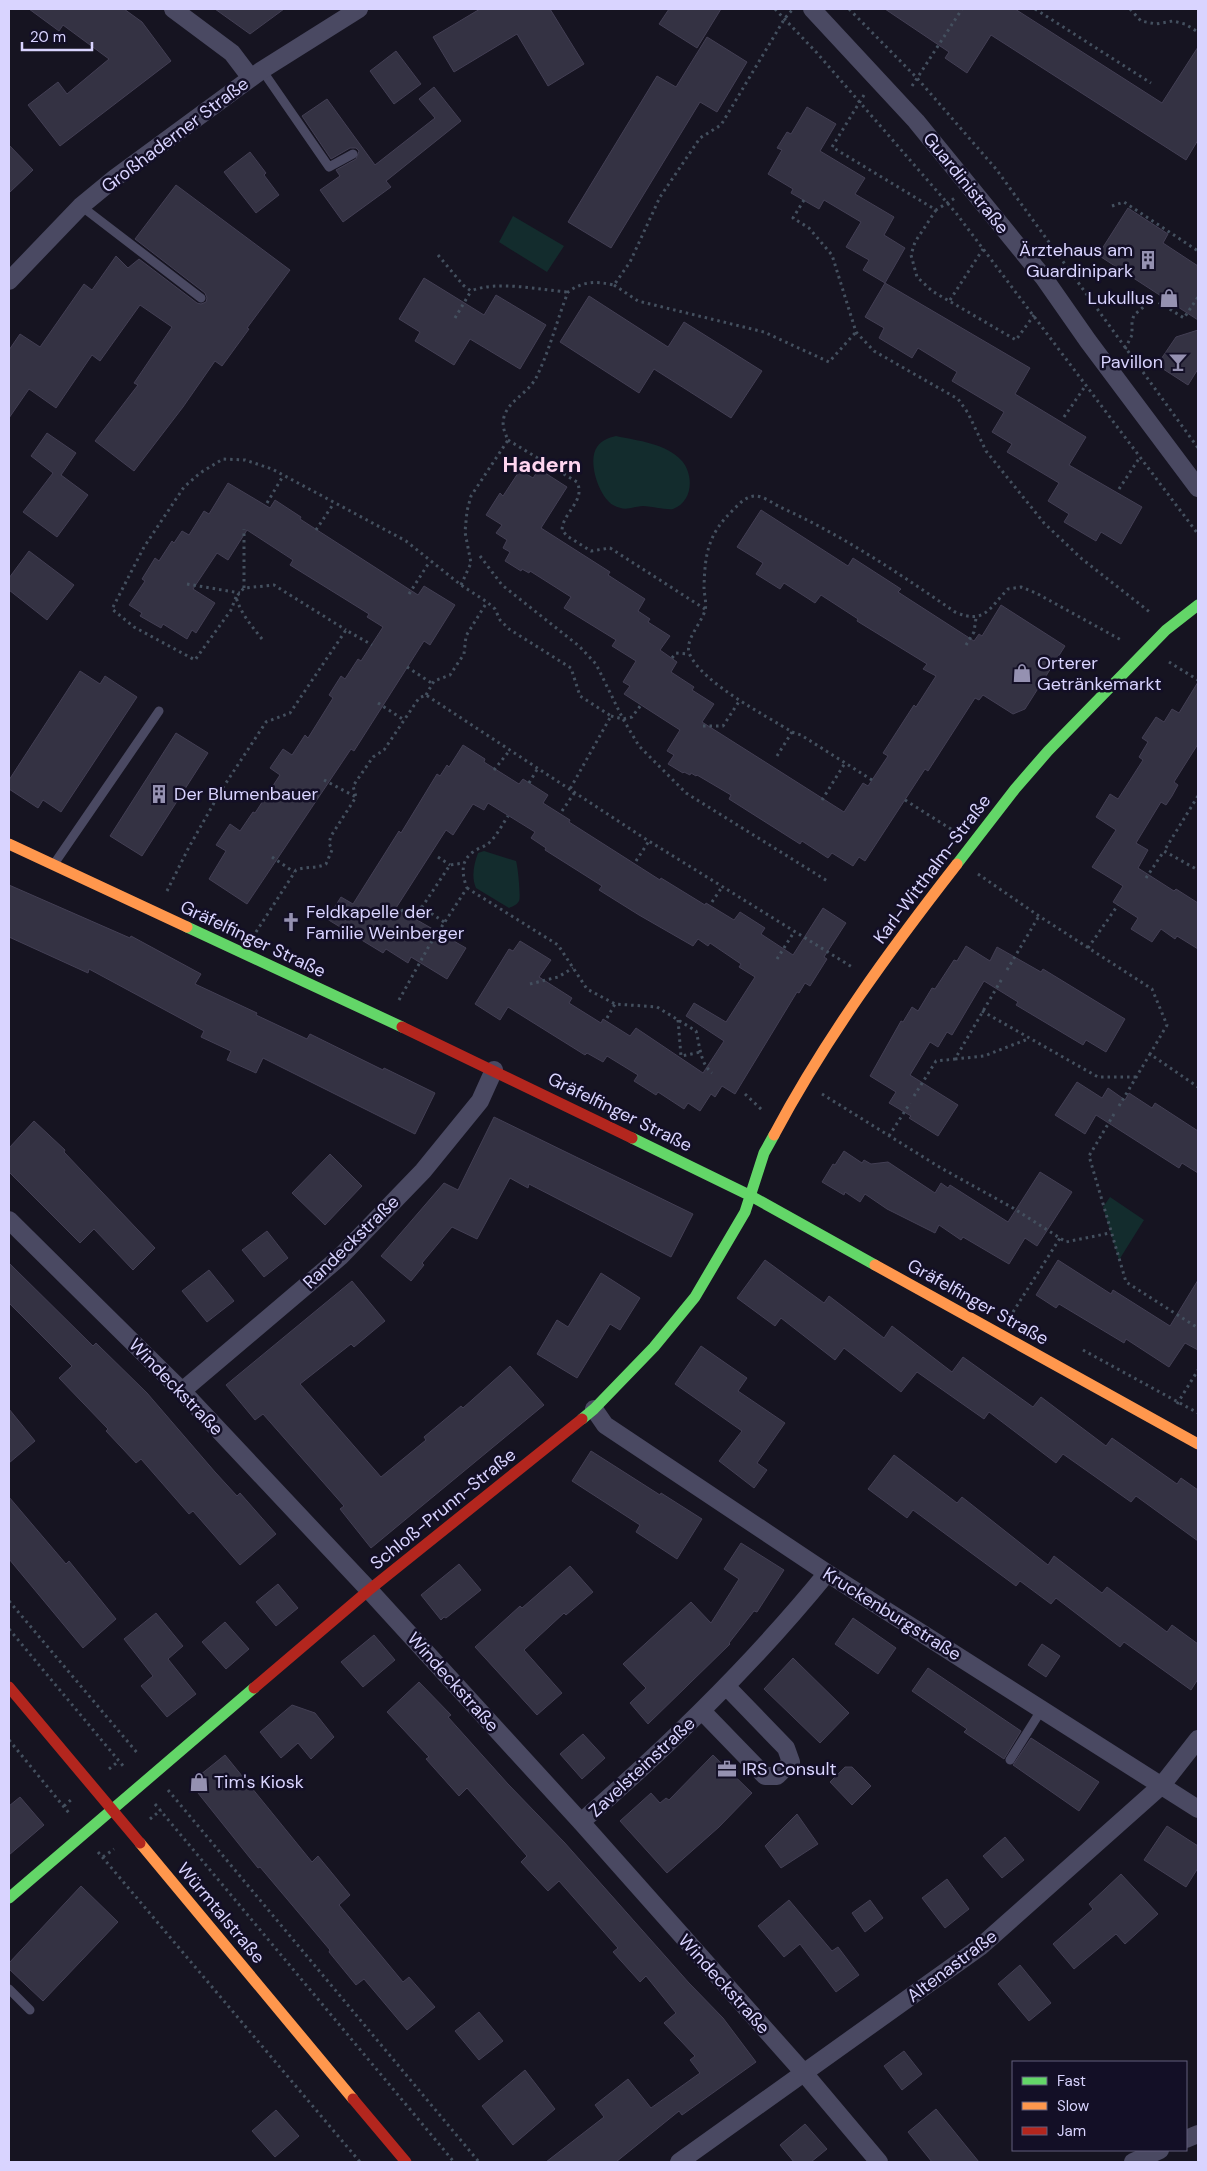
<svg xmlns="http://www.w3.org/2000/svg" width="1207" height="2171" font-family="'DM Sans',sans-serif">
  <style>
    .green { fill: #132c2d }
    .building { fill: #343243; stroke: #433f54 }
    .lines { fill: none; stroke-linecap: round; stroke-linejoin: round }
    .path { stroke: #44505f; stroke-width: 3; stroke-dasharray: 2.5 4; stroke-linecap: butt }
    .lane { stroke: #4a4962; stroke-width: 9 }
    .street { stroke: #4a4962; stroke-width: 18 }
    .fast { stroke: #63d668; stroke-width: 11 }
    .slow { stroke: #ff974d; stroke-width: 11 }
    .jam { stroke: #b3261e; stroke-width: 11 }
    .labels { text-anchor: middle; stroke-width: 5; stroke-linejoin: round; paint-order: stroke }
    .street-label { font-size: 18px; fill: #d9d4ff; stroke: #130f26 }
    .poi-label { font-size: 18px; fill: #d9d4ff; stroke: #130f26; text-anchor: start }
    .district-label { font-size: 22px; font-weight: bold; fill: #ffd6f0; stroke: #130f26 }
  </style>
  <rect width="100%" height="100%" fill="#161421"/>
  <path class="green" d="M513 216 564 246 547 272 499 242Z
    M616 436C638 441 666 443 682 461 694 475 693 502 673 509 669 510 662 508 658 508 653 507 647 506 643 506 630 507 626 512 613 505 599 497 587 461 597 447 602 440 608 438 616 436Z
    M484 851 516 861C518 867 521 897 519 901 517 905 513 906 509 908L476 888C471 877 474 864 478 853Z
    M1110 1197 1144 1220 1119 1260 1103 1207Z"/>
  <path class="building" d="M29 9H124L142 22 171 61 60 146 28 105 58 82 67 94 109 59 63 25 59 31Z
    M215 9H284L250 34Z
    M480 9H550L584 64 548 86 517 34 454 72 433 37Z
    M669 9H721L697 48 659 24Z
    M885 9H1015L1162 103 1198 47V140L1186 160 991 35 967 73 945 58 949 52Z
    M707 37 747 62 717 112 700 102 611 248 568 222 657 76 676 87Z
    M396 51 421 84 394 104 370 71Z
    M434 87 461 121 386 181 391 187 343 222 320 190 340 176 336 170 356 159 359 151 356 148H350L331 159 302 116 327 99 375 165 435 118 419 99Z
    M807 107 836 124 820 151 865 178 855 194 894 217 884 235 905 248 885 283 1030 368 1015 394 1086 437 1069 465 1142 507 1121 544 1101 532 1096 541 1064 522 1069 514 1048 501 1059 483 1007 452 1012 444 992 432 1004 412 952 381 957 372 918 348 912 358 879 338 884 328 865 317 885 283 863 270 869 260 846 247 861 222 824 200 819 209 791 193 793 189 768 174 782 150 777 148 787 132 791 134Z
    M9 145 33 170 9 193Z
    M250 152 266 173 264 175 279 195 256 213 224 172Z
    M176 185 290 270 247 328 249 329 222 366 215 361 183 407 134 471 95 441 138 385 134 383 172 327 140 305 100 361 92 355 56 408 29 389 9 418V350L20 334 40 347 84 284 92 290 116 256 128 268 139 259 197 303 201 304 206 302 207 298 205 293 135 239Z
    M1128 208 1168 234 1163 243 1198 266V320L1098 255Z
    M424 278 484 315 496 295 546 325 520 369 470 339 454 365 415 341 420 332 399 319Z
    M589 296 668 347 684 322 762 371 731 418 654 369 639 393 560 342Z
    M1198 330V369L1188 385 1157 365 1176 337Z
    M47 433 76 453 61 475 88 495 57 537 23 512 53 473 31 456Z
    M539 469 567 487 541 528 610 572 608 575 645 599 638 611 650 619 648 622 670 636 660 650 677 662 671 672 694 687 692 690 714 704 702 722 844 812 863 783 868 786 888 756 883 753 914 705 916 707 936 676 923 669 927 664 857 621 858 619 821 595 815 603 784 583 780 589 756 574 763 563 737 547 761 510 848 566 853 558 901 589 898 592 974 641 979 634 982 636 1001 605 1065 646 1025 709 1013 714 983 695 979 700 975 698 928 771 925 769 865 861 859 857 853 866 832 853 828 858 802 841 800 844 729 799 731 795 697 775 696 776 691 773 690 775 684 772 683 773 668 764 674 755 667 751 680 730 624 694 630 686 623 682 636 661 612 646 616 640 564 608 571 597 530 571 529 573 522 569 521 571 505 561 510 552 503 548 507 540 496 533 502 525 486 515 500 493 503 496 520 470 533 478Z
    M228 483 270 508 275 500 301 517 300 519 418 595 424 586 455 605 430 645 424 641 354 751 351 749 247 904 209 879 226 851 216 845 230 824 240 831 253 812 255 813 280 775 270 768 283 749 292 755 305 735 308 738 333 698 329 695 341 676 345 679 358 659 361 661 383 627 367 617 369 614 290 565 293 560 247 530 228 560 217 553 193 589 215 603 196 633 192 630 187 639 163 624 161 628 140 616 142 613 129 605 145 581 142 579 155 558 159 561 172 541 174 543 182 531 189 535 204 511 209 514Z
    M29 551 74 585 47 620 9 590V578Z
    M80 671 100 684 105 676 137 697 61 812 43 800 38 808 9 789V780Z
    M1198 682V744L1174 782 1178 785 1172 796 1166 805 1161 802 1136 843 1148 850 1138 868 1174 891 1176 889 1198 903V949L1177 936 1175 939 1161 929 1152 942 1131 929 1138 918 1113 902 1123 886 1092 867 1116 830 1096 817 1110 794 1118 799 1143 760 1139 757 1148 742 1142 738 1156 717 1164 722 1172 709 1179 713Z
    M176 733 208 753 142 856 110 836Z
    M463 745 485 759 484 762 519 784 523 779 548 795 543 803 570 820 569 822 660 880 661 878 705 905 706 903 734 920 740 912 765 928 761 934 793 955 823 908 846 923 824 957 827 959 810 986 805 983 799 993 797 992 735 1094 722 1086 715 1097 711 1094 700 1111 688 1103 684 1109 658 1092 656 1095 634 1081 638 1075 607 1056 603 1062 587 1053 585 1055 508 1007 500 1020 475 1004 509 949 513 951 520 941 551 960 539 977 572 998 569 1003 601 1023 603 1019 630 1036 636 1028 703 1073 724 1041 686 1016 694 1003 726 1022 755 977 739 967 741 964 710 943 708 946 698 939 693 946 639 915 599 890 602 886 545 850 546 848 531 838 535 832 488 803 484 810 473 804 453 835 446 830 396 908 466 948 447 979 411 957 408 963 386 949 383 953 327 919 341 897 353 904 399 831 401 833 437 774 440 776 447 765 449 767Z
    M9 885 130 938 131 936 201 974 195 984 257 1013 256 1015 307 1039 310 1034 383 1070 384 1068 435 1093 415 1134 263 1058 256 1073 227 1060 231 1051 201 1037 204 1031 89 969 88 973 9 937Z
    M966 946 990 961 997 947 1041 972 1043 969 1125 1019 1106 1052 1086 1040 1083 1045 1016 1005 1018 1002 984 981 952 1035 947 1032 938 1047 930 1042 910 1075 958 1105 938 1136 909 1118 911 1116 889 1103 896 1092 870 1076 901 1021 903 1022 912 1007 918 1011 932 988 935 989 954 960 957 961Z
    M1077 1082 1102 1098 1108 1088 1125 1100 1129 1093 1152 1108 1155 1103 1198 1131V1173L1182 1163 1179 1168 1096 1115 1085 1134 1055 1115Z
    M494 1117 693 1214 671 1257 529 1184 528 1188 510 1178 477 1239 452 1227 422 1263 424 1265 411 1281 381 1256 444 1183 458 1190Z
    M34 1121 65 1150 64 1152 155 1248 133 1270 94 1229 80 1243 9 1172V1148Z
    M844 1151 862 1163 864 1160 871 1164 888 1162 935 1193 941 1183 948 1188 950 1185 1008 1222 1040 1172 1072 1192 1037 1246 1025 1238 1009 1264 963 1237 961 1240 939 1225 935 1233 887 1209 865 1194 860 1202 845 1192 844 1195 822 1182 833 1164 835 1165Z
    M330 1154 362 1186 325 1225 292 1193Z
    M267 1231 288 1258 264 1277 242 1250Z
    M765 1260 824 1303 829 1296 884 1338 892 1326 952 1372 963 1357 1033 1407 1041 1397 1106 1446 1112 1438 1177 1484 1181 1478 1198 1490V1541L1136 1496 1131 1502 1063 1454 1056 1463 989 1412 984 1419 917 1372 901 1392 844 1348 835 1360 781 1318 775 1326 737 1298Z
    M1058 1260 1111 1294 1113 1290 1170 1326 1198 1280V1350L1185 1343 1169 1367 1126 1339 1124 1343 1059 1304 1056 1308 1036 1295Z
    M9 1263 93 1346 96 1343 147 1393 215 1472 237 1496 240 1493 276 1534 240 1565 193 1511 189 1514 141 1459 136 1463 106 1431 108 1429 59 1378 72 1366 9 1303Z
    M209 1270 234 1301 207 1322 182 1291Z
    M601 1273 640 1298 620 1330 610 1324 577 1378 537 1354 557 1320 568 1327Z
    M352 1281 385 1321 354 1347 351 1344 300 1384 381 1477 426 1440 424 1437 461 1406 463 1408 510 1366 544 1405 371 1548 340 1509 344 1506 263 1414 255 1420 226 1385Z
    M701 1346 747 1378 738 1391 785 1423 757 1463 767 1470 754 1488 719 1461 742 1431 675 1384Z
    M9 1409 35 1441 9 1463Z
    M591 1451 660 1495 661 1493 702 1519 677 1559 636 1532 640 1525 572 1481Z
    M894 1455 957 1503 962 1497 1048 1565 1054 1556 1102 1593 1107 1587 1167 1632 1172 1625 1198 1644V1679L1191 1690 1124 1642 1120 1647 1056 1598 1051 1604 1020 1581 1016 1586 913 1510 907 1518 868 1489Z
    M9 1497 66 1564 69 1561 116 1619 83 1648 9 1559Z
    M741 1543 784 1570 757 1612 754 1611 729 1643 730 1644 648 1724 630 1703 646 1688 623 1664 691 1602 711 1623 739 1579 724 1569Z
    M459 1564 481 1590 446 1618 444 1617 441 1620 421 1595Z
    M570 1566 593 1592 566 1615 564 1613 524 1650 562 1693 537 1715 475 1647 520 1606 522 1608Z
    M278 1584 298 1608 276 1626 256 1602Z
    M156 1613 183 1646 168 1659 196 1694 167 1717 141 1686 153 1676 124 1639Z
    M853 1618 896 1648 878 1674 835 1644Z
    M225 1622 249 1649 226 1669 202 1642Z
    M374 1635 395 1660 363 1687 341 1662Z
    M1042 1644 1060 1656 1046 1677 1028 1665Z
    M793 1658 849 1713 820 1743 764 1689Z
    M928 1668 1021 1731 1004 1759 964 1732 967 1729 912 1691Z
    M419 1682 451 1715 448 1717 508 1784 564 1842 689 1983 723 2018 756 2062 682 2115 679 2111 616 2162H546L604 2117 595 2105 628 2079 651 2108 700 2073 690 2060 695 2056 664 2023 676 2013 646 1976 640 1982 613 1952 618 1948 559 1881 548 1891 521 1862 527 1856 467 1788 459 1796 426 1759 429 1757 387 1712Z
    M292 1705 315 1713 334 1737 311 1759 298 1743 281 1758 260 1732Z
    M583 1734 605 1758 582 1779 560 1754Z
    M1031 1738 1099 1782 1079 1811 1013 1765Z
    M225 1755 312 1862 318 1856 350 1895 339 1905 403 1982 409 1977 435 2007 407 2030 364 1979 356 1985 329 1952 330 1950 260 1867 258 1868 190 1783Z
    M713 1755 752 1793 719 1827 667 1873 620 1821 651 1793 660 1803 666 1798 669 1800Z
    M845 1767H852L871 1786 852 1805 830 1782Z
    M20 1797 44 1825 9 1855V1806Z
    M797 1814 818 1844 781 1868 765 1846Z
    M1167 1826 1198 1846V1868L1186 1887 1144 1860Z
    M1005 1837 1024 1860 1002 1878 983 1856Z
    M1121 1874 1158 1914 1125 1944 1116 1934 1074 1969 1053 1944 1093 1909 1089 1904Z
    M947 1879 969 1909 945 1928 922 1898Z
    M81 1886 118 1922 43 2001 9 1969V1963Z
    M789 1900 832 1951 838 1947 859 1975 836 1992 800 1944 784 1957 758 1926Z
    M870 1900 883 1918 865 1932 852 1913Z
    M1020 1965 1051 2003 1029 2021 998 1984Z
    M479 2012 503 2041 479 2060 455 2031Z
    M904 2051 922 2074 902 2090 884 2066Z
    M525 2070 555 2109 513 2145 482 2106Z
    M936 2109 979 2162H932L908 2132Z
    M276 2110 299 2136 275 2157 252 2131Z
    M805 2124 827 2149 811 2162H794L780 2145Z"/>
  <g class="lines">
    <path class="path" d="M775 9 817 53 956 213 1198 534
      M849 9 917 78 996 169 1198 448
      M1035 9 1151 83
      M1130 9 1141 21 1156 24 1173 21 1185 24 1198 32
      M912 86 962 9
      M864 95 832 147 936 210 955 198
      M804 200 793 218 809 228 832 255 856 332 874 351 958 399 968 413 986 451 1044 523 1082 559 1151 613
      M1112 206 1124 202 1198 251
      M936 210 915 242 911 255 917 277 932 291 1016 340 1034 315
      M438 255 463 285 471 291C497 280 540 290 568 292
      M614 285 638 301 764 332 829 362 856 332
      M950 300 983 249
      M455 318 471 291
      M1125 349 1132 335V321L1134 315 1147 304 1158 302 1184 318 1198 297
      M1064 417 1086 385
      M508 440 577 482C586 501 563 512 562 530L567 536 591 551 610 548 705 609
      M1119 489 1140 457
      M267 503 283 476
      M316 530 334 503
      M480 556 502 585 579 646 596 664 623 719 639 746 686 793 829 882
      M187 584 240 593
      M461 585 471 563 465 532 467 511 471 496 508 440C504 431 501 424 505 414 511 399 529 393 537 376 550 349 557 320 568 292 583 281 596 281 614 285L630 262 660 197 700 138 721 125 785 18 793 9
      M244 588V529
      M409 594 430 561
      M236 597 231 610 195 660 134 627 112 609 144 547 184 487 200 473 223 459 245 460 272 469 406 541 461 585 487 602 495 609 500 620 509 629 571 668 580 696 611 716 570 789
      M262 639C251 625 241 614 236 597L244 588 274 585 346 630
      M966 645 974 632 976 618
      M672 658 676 653 689 654
      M1169 662 1198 680
      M407 667 433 684
      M426 695 434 681 450 675 464 654 466 636 487 602
      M378 703 404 720
      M611 716 623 719 632 717 641 705
      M703 726H723L740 700
      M777 756 792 732
      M494 770 510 750
      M324 780 356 797
      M872 780 801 735 792 732C765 715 704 684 690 655 683 641 702 623 705 610 707 604 704 594 704 587 705 553 708 534 734 509 740 503 746 496 756 496 763 496 774 504 780 507 842 535 900 574 955 612 985 625 989 608 1008 589L1021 587 1036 593 1123 641
      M529 783 538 768
      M1198 796 1164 851 1198 870
      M822 800 845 763
      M905 800 954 831
      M562 811 575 792
      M272 857 294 872
      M438 857 450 865
      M636 861 649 841
      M978 874 1039 916 1152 989 1167 1025 1150 1054 1198 1087
      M1146 878 1164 851
      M467 888 558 945 587 989 615 1004 657 1007 696 1031C700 1046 700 1063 712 1073
      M167 891 189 847 222 789 266 722 290 713 346 630 372 645
      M712 902 722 887
      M388 913 422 907
      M444 922 422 907 450 865 464 863
      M256 932 296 870C307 866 316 869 326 864L332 850 329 843 331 836 356 797 353 786 373 757 384 750 419 698 426 695 644 838 852 967
      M1088 948 1118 905
      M777 959 794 932
      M1007 970 1039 916
      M530 984 558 977 573 968
      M399 1000 429 946 467 888C462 875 460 861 473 852 478 848 485 847 490 842 497 835 502 825 508 816
      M982 1011 1098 1077H1136
      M607 1018 615 1004
      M678 1020 681 1056 701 1052
      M955 1059 984 1056 1028 1039
      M745 1094 762 1110
      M822 1094 941 1168 1013 1208 1066 1242 1110 1233
      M914 1096 936 1061 955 1059 1003 977
      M1119 1106 1150 1054
      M1114 1114 1089 1156 1126 1282 1198 1328
      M889 1136 910 1103
      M1013 1312 1060 1238
      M1083 1350 1198 1413
      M1177 1404 1198 1370
      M9 1601 139 1755
      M9 1629 124 1767
      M9 1740 69 1813
      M109 1769 119 1761
      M168 1790 479 2162
      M155 1804 454 2162
      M64 1806 73 1798
      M150 1819 161 1810
      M98 1852 360 2162
      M103 1857 114 1849"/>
    <path class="lane" d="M262 70 329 167 353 154
      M81 206 201 298
      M54 864 159 711
      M1010 1760 1042 1709
      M9 1989 30 2010"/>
    <path class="street" d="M173 9 232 53 251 78
      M812 9 916 121 1044 278 1088 341 1198 488
      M9 281 81 206 115 178 262 70 359 9
      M9 1220 182 1391 369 1590 581 1822 804 2073 879 2162
      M182 1391 340 1257 423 1171 480 1101 494 1070
      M594 1409 605 1425 827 1573 1198 1809
      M702 1711 765 1776H777L791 1762 786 1748 727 1687
      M581 1822C670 1745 753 1664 827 1573
      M1186 2139 1198 2134
      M679 2162 980 1947 1162 1785 1198 1739
      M1133 2162 1160 2150"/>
    <path class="fast" d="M957 864 1015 789 1048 751 1166 630 1198 605
      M187 927 402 1027
      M632 1138 751 1196 875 1265
      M582 1419 594 1409 654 1347 695 1297 745 1212 764 1153 774 1135
      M9 1898 254 1688"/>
    <path class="slow" d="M9 844 187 927
      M774 1135C825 1039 890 950 957 864
      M875 1265 1198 1444
      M140 1843 353 2099"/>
    <path class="jam" d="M402 1027 632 1138
      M9 1687 140 1843
      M254 1688 369 1590 582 1419
      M353 2099 406 2162"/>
  </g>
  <defs>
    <g id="building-bare" transform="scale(1.5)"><path d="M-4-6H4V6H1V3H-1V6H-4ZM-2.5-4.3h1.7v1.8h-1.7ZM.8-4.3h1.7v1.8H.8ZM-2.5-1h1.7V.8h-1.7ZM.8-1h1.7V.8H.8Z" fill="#9591b1" stroke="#130f26" stroke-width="2.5" paint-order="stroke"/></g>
    <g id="shop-bare" transform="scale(1.5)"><path d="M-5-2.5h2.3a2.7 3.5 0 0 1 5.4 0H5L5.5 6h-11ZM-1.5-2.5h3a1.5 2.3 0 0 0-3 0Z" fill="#9591b1" stroke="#130f26" stroke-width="2.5" paint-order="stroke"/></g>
    <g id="bar-bare" transform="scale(1.5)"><path d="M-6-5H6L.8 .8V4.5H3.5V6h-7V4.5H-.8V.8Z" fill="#9591b1" stroke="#130f26" stroke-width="2.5" paint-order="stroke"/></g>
    <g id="church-bare" transform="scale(1.5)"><path d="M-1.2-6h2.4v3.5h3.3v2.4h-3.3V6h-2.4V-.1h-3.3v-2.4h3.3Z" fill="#9591b1" stroke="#130f26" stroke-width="2.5" paint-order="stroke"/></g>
    <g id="office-bare" transform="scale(1.5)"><path d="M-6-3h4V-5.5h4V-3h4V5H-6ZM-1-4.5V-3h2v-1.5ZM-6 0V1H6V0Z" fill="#9591b1" stroke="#130f26" stroke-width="2.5" paint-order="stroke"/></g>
  </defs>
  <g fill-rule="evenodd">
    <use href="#building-bare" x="1148" y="260"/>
    <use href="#shop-bare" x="1169" y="298"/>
    <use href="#bar-bare" x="1178" y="362"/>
    <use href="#shop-bare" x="1022" y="673"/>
    <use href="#building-bare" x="159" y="794"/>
    <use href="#church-bare" x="291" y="922"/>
    <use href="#office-bare" x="727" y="1769"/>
    <use href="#shop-bare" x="199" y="1782"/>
  </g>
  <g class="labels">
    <g class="street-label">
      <text transform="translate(175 135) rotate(-37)" y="6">Großhaderner Straße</text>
      <text transform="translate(966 183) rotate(51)" y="6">Guardinistraße</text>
      <text transform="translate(932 869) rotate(-53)" y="6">Karl-Witthalm-Straße</text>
      <text transform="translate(253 939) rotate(25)" y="6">Gräfelfinger Straße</text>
      <text transform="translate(620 1112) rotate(26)" y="6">Gräfelfinger Straße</text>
      <text transform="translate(351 1242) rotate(-44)" y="6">Randeckstraße</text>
      <text transform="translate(978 1302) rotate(29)" y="6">Gräfelfinger Straße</text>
      <text transform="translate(176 1387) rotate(46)" y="6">Windeckstraße</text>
      <text transform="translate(443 1509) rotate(-39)" y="6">Schloß-Prunn-Straße</text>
      <text transform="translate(892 1614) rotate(32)" y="6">Kruckenburgstraße</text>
      <text transform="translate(453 1682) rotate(48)" y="6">Windeckstraße</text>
      <text transform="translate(642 1767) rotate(-43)" y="6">Zavelsteinstraße</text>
      <text transform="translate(221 1913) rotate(50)" y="6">Würmtalstraße</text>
      <text transform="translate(952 1966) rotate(-37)" y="6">Altenastraße</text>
      <text transform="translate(724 1984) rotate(48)" y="6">Windeckstraße</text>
    </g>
    <g class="poi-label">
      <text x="1133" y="256" text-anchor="end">Ärztehaus am<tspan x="1133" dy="21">Guardinipark</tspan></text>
      <text x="1154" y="304" text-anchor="end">Lukullus</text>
      <text x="1163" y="368" text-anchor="end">Pavillon</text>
      <text x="1037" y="669">Orterer<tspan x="1037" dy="21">Getränkemarkt</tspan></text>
      <text x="174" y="800">Der Blumenbauer</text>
      <text x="306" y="918">Feldkapelle der<tspan x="306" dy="21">Familie Weinberger</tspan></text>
      <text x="742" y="1775">IRS Consult</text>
      <text x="214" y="1788">Tim's Kiosk</text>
    </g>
    <g class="district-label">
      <text x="542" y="472">Hadern</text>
    </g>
  </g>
  <rect width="1207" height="2171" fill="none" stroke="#d9d4ff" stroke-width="20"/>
  <rect x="1012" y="2061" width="175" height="90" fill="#130f26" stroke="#625e7d"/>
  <rect x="1022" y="2077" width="25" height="8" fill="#63d668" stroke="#625e7d"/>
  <text x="1057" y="2086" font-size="15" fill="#d9d4ff">Fast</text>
  <rect x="1022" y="2102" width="25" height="8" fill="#ff974d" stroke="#625e7d"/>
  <text x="1057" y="2111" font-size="15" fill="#d9d4ff">Slow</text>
  <rect x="1022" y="2127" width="25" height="8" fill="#b3261e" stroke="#625e7d"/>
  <text x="1057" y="2136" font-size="15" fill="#d9d4ff">Jam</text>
  <path d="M22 42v8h70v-8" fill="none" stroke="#d9d4ff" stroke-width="2.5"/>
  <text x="30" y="42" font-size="15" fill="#d9d4ff" stroke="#130f26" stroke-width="4" paint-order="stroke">20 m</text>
</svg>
